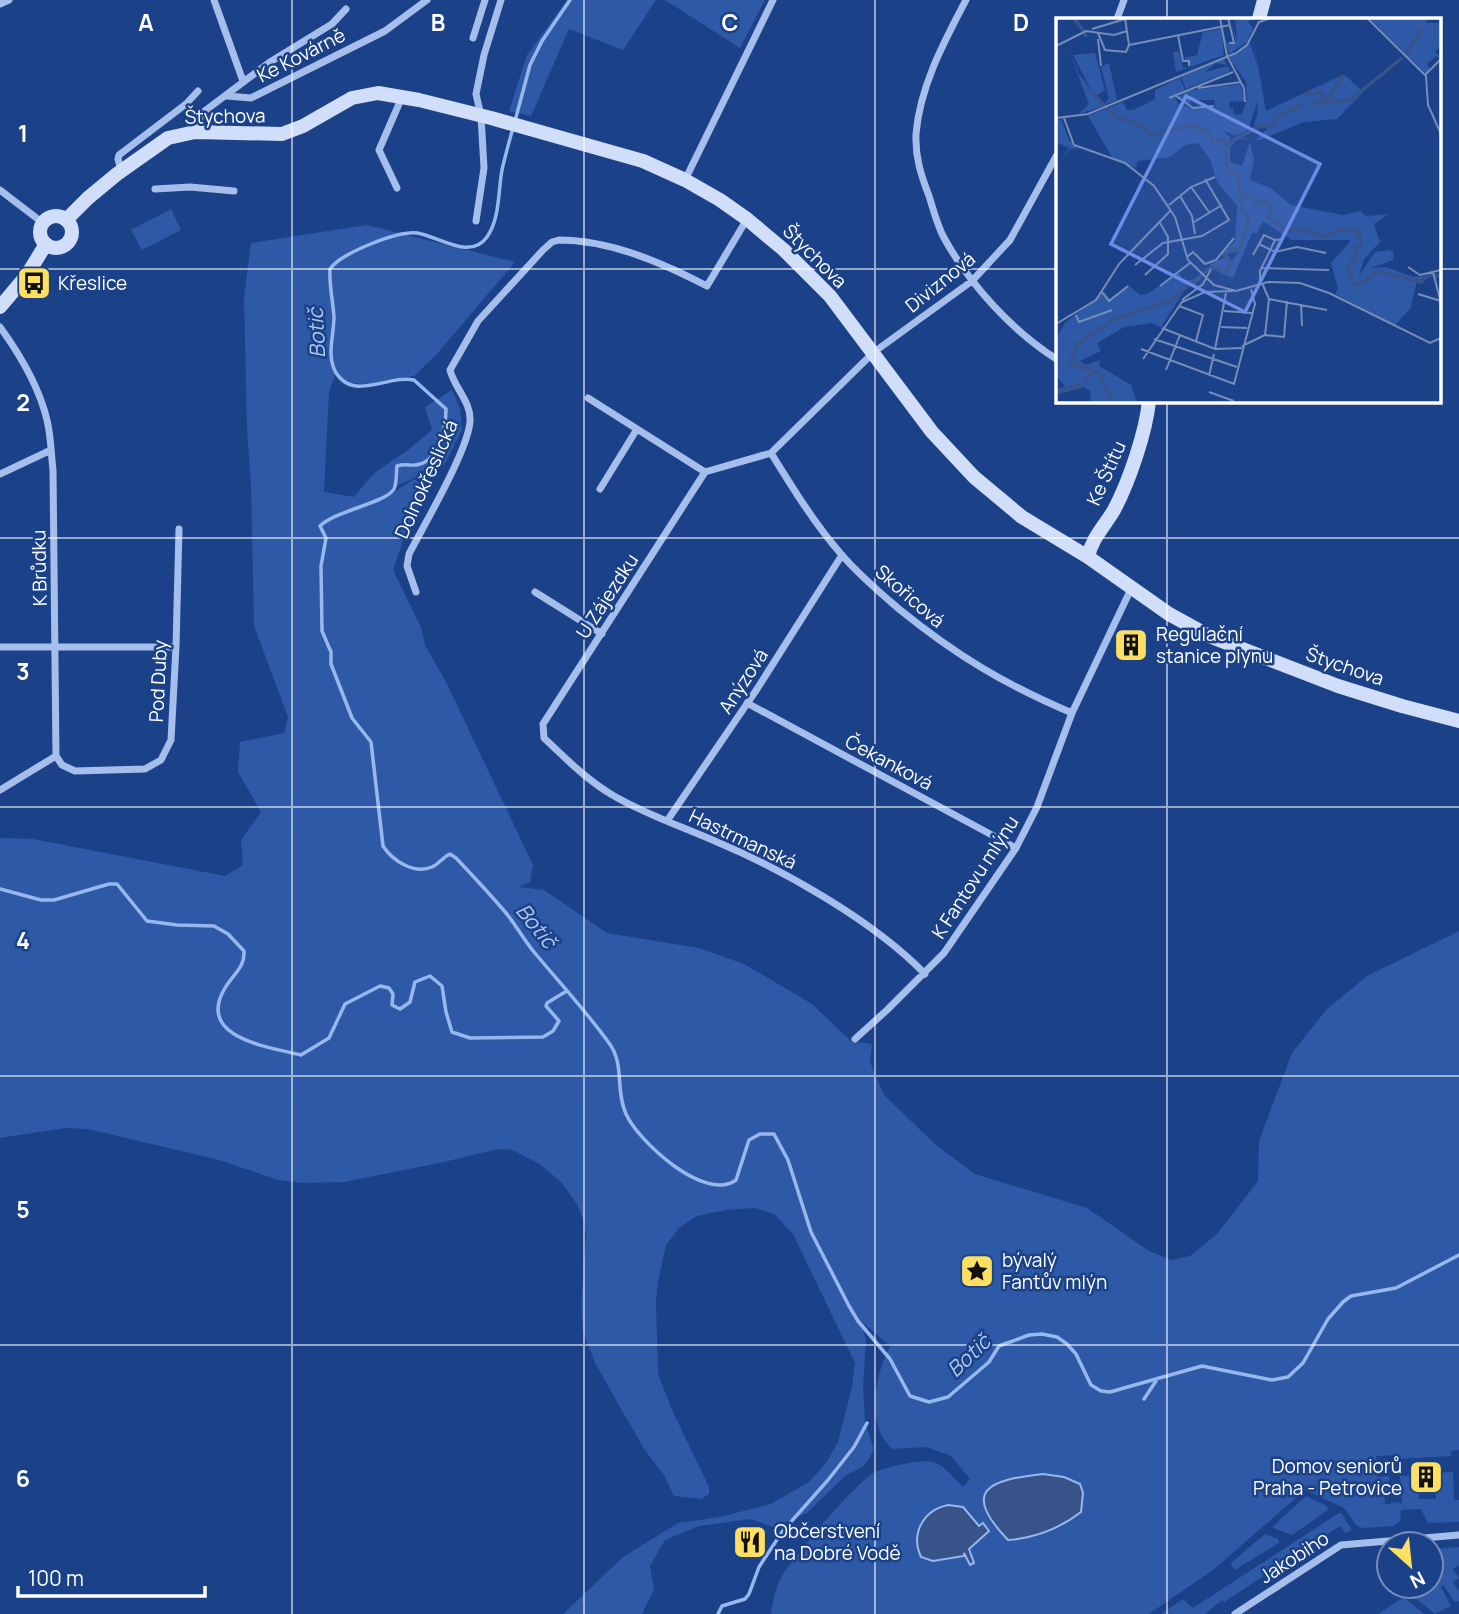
<svg xmlns="http://www.w3.org/2000/svg" width="1459" height="1614" font-family="Manrope,sans-serif">
  <style>
    .green { fill: #2e59a7; fill-rule: evenodd }
    .water { fill: #385389; stroke: #97b8ee; stroke-width: 2 }
    .lines { fill: none; stroke-linecap: round; stroke-linejoin: round }
    .stream { stroke: #97b8ee; stroke-width: 3.5 }
    .street { stroke: #a5beec; stroke-width: 7 }
    .secondary { stroke: #d1def9; stroke-width: 14 }
    .grid { fill: none; stroke: #fff; stroke-width: 2; stroke-opacity: 0.55 }
    .labels { text-anchor: middle; stroke-width: 5; stroke-linejoin: round; paint-order: stroke }
    .street-label { font-size: 19px; fill: #fff; stroke: #1b4189 }
    .poi-label { font-size: 19px; fill: #fff; stroke: #1b4189; text-anchor: start }
    .water-label { font-size: 21px; font-style: italic; fill: #b0c9f4; stroke: #1b4189 }
    .inset-river { fill: none; stroke: #385389; stroke-width: 3.5 }
    .inset-road { fill: none; stroke: #768db8; stroke-width: 2 }
    .view { fill: #6c8ce6; fill-opacity: 0.15; stroke: #6c8ce6; stroke-width: 3.5 }
    .inset-edge { fill: none; stroke: #fff; stroke-width: 3.5 }
    .grid-label { font-size: 23px; text-anchor: middle; font-weight: bold; fill: #fff; stroke: #1b4189; stroke-width: 5; stroke-linejoin: round; paint-order: stroke }
  </style>
  <rect width="100%" height="100%" fill="#1b4189"/>
  <path class="green" d="M567 0H656L623 50 569 29 531 116 509 111 527 55Z
    M665 0H765L740 48Z
    M171 209 181 230 142 250 131 230Z
    M367 225 515 262 436 355 414 376 391 379 371 384 350 383 336 374 329 391 324 492 354 497 373 474 408 450 432 430 425 407 452 390 460 409 462 430 444 465 398 485 391 494 414 479 427 488 405 535 393 570 421 627 425 645 446 682 533 865 530 882 519 887 544 890 607 933 699 948 744 964 812 1004 851 1041 872 1044 870 1062 884 1095 937 1146 975 1174 1087 1208 1149 1251 1171 1260 1190 1256 1217 1234 1258 1181 1259 1141 1292 1053 1326 1010 1367 976 1459 931V1450L1451 1451V1456L1399 1459V1455L1376 1456 1377 1477 1389 1476 1390 1492 1384 1493 1385 1504H1391V1502L1402 1503 1400 1476 1417 1475V1478H1414V1484L1418 1483 1419 1499H1436L1435 1473 1453 1472 1454 1500H1459V1522L1428 1523 1421 1509 1401 1510 1400 1521 1393 1526 1362 1528 1356 1525 1344 1508 1305 1490 1213 1570 1149 1614H771C773 1601 775 1589 781 1578 791 1559 858 1480 875 1472 887 1467 922 1459 934 1462 945 1466 955 1479 963 1487L970 1479 951 1456 926 1447 892 1449C865 1424 875 1375 890 1346L861 1321 866 1341 863 1387 865 1422 874 1450 864 1466 845 1476 807 1513 773 1527 750 1519 699 1526 665 1540 650 1566 654 1590 642 1614H563L623 1557 678 1523 720 1517 771 1504 809 1482 826 1463 838 1442 852 1387 855 1363 793 1234 774 1214 754 1208 726 1210 697 1216 680 1227 666 1245 658 1282 656 1302 658 1374 673 1412 709 1487V1494L701 1499 674 1496 664 1475 644 1449 596 1365 583 1332 581 1305 586 1237 583 1219 577 1204 561 1182 541 1165 513 1150 498 1149 444 1162 344 1182 303 1183 278 1180 219 1160 88 1129 65 1128 0 1138V838L33 839 225 876 243 865 241 840 261 812 238 772 240 742 284 733 288 717 254 626 251 485 247 430 244 297 251 243ZM1043 1474 1064 1477 1008 1540C991 1523 980 1513 988 1489L1019 1477ZM963 1507 985 1533 969 1549 974 1563 963 1551V1556L933 1561 921 1557Z
    M1306 1496 1327 1506 1328 1510 1292 1535 1273 1528V1526Z
    M1339 1513 1342 1514 1352 1530 1346 1533 1340 1526 1224 1602 1222 1600 1205 1614H1161L1183 1599 1193 1608Z
    M1265 1534 1278 1539 1279 1543 1235 1570 1231 1565 1232 1562Z
    M1459 1547V1565L1453 1569 1459 1578 1453 1582 1459 1591V1601L1455 1602 1443 1585 1441 1587 1451 1606 1435 1614 1414 1597 1406 1586H1431V1549Z
    M1404 1597 1424 1614H1378Z"/>
  <path class="water" d="M1043 1474 1064 1477 1080 1484 1083 1493 1081 1512C1059 1529 1035 1538 1008 1540 960 1490 989 1480 1043 1474Z
    M948 1505 963 1507 979 1526 983 1523 989 1531 969 1549 974 1563 970 1565 964 1553V1556L933 1561 921 1557C910 1533 924 1510 948 1505Z"/>
  <g class="lines">
    <path class="stream" d="M515 121 530 65 542 41 570 0
      M513 128C509 142 505 156 502 170 498 191 500 219 487 237 470 261 438 236 417 233 397 231 341 253 330 269 329 285 333 301 334 317 334 332 328 352 333 366 336 376 345 385 356 386 376 388 395 376 414 380L446 409C446 426 439 459 420 464 412 467 406 463 397 466 396 473 397 483 394 489 386 503 337 510 320 526L326 538 321 566 322 631 331 652V664L352 718 371 742 383 846C392 860 414 875 432 867 438 865 443 857 450 854L456 858C473 876 490 894 506 913 516 925 524 940 534 952 559 982 586 1011 609 1043 625 1064 615 1090 626 1114 638 1141 705 1203 736 1180L749 1140 760 1134H774L788 1160 811 1232 849 1306 858 1321 890 1359 910 1396 929 1402 948 1397 989 1362 999 1346 1029 1335 1042 1334 1057 1337 1067 1344 1076 1354 1091 1385 1101 1391 1110 1392 1202 1366 1272 1380 1288 1377 1303 1363 1328 1319 1343 1302 1351 1296 1396 1288 1459 1255
      M0 889 41 900H54L109 884H117L147 921 177 925 214 926 228 934 244 951C245 968 233 974 225 988 195 1038 269 1047 301 1055L329 1038 345 1004 380 986 389 988 393 994 392 1005 400 1009 410 1002 415 982 430 976 442 986 446 1012 452 1032 470 1038 543 1037 553 1031 559 1021 546 1006 547 1003 565 992
      M1144 1399 1158 1378
      M718 1614 722 1606 745 1599 749 1594 759 1567 782 1532 828 1480 854 1447 867 1423"/>
    <path class="street" d="M214 0 243 81
      M966 0C944 42 920 86 916 134 915 157 921 175 929 196 933 209 937 224 943 236 969 284 1012 331 1058 360
      M0 4 9 0
      M1117 19 1124 0
      M473 38 485 0
      M227 96 251 98 385 31 427 0
      M195 132 202 113 270 62 332 24 346 9
      M121 170 118 159 119 155 186 104 198 91
      M685 180 773 0
      M397 188 379 150 402 97
      M155 189 190 187 234 191
      M0 190 43 223
      M476 221 484 168 481 116 476 94 484 55 501 0
      M0 327C21 356 39 386 47 420 51 436 51 454 53 470L56 756 0 790
      M588 398 705 472
      M771 453C792 487 814 523 841 554 858 574 879 592 899 609 957 656 1004 684 1072 713
      M0 474 51 450
      M600 489 637 429
      M416 592 407 566 409 554C424 525 470 447 470 420 471 402 454 387 450 370L478 321 543 250 552 242 559 240C610 240 663 263 707 286L747 219
      M535 592 602 634
      M0 647H176
      M747 703 1016 848
      M56 756 62 765 75 771 145 769 161 760 171 740 176 647 179 529
      M667 821 757 689 842 555
      M925 974C875 922 784 870 717 842 683 827 647 815 614 796 588 781 566 759 544 738L543 724 705 472 771 453 874 352 972 281 1010 240 1058 153
      M855 1039 887 1010 944 953 1016 848 1037 807 1072 713 1131 589
      M1235 1614 1341 1545 1459 1535"/>
    <path class="secondary" d="M1259 19 1264 0
      M40 232a16 16 0 1 1 32 0a16 16 0 1 1-32 0Z
      M66 220 88 198 117 174 168 138 195 132 282 134 303 126 352 98 378 93 419 100 491 118 643 161 685 180 720 200 747 219 784 250 830 296 932 432 974 477 1022 517 1088 557 1169 614 1209 636 1338 686 1402 706 1459 721
      M0 307 27 275 46 244
      M1088 557C1092 538 1104 527 1114 510 1129 482 1146 432 1149 401"/>
  </g>
  <path class="grid" d="M292 0V1614M584 0V1614M875 0V1614M1167 0V19M0 269H1058M1440 269H1459M1167 401V1614M0 538H1459M0 807H1459M0 1076H1459M0 1345H1459"/>
  <defs>
    <g id="bus-square" transform="scale(1.75)"><rect x="-9" y="-9" width="18" height="18" rx="4" fill="#fddf61" stroke="#1b4189"/><path d="M-5-6H5V4H4V6H2V4H-2V6H-4V4H-5ZM-3.5-4V0h7V-4ZM-3.5 1.2v1.5H-2V1.2ZM2 1.2v1.5H3.5V1.2Z" fill="#111"/></g>
    <g id="building-square" transform="scale(1.75)"><rect x="-9" y="-9" width="18" height="18" rx="4" fill="#fddf61" stroke="#1b4189"/><path d="M-4-6H4V6H1V3H-1V6H-4ZM-2.5-4.3h1.7v1.8h-1.7ZM.8-4.3h1.7v1.8H.8ZM-2.5-1h1.7V.8h-1.7ZM.8-1h1.7V.8H.8Z" fill="#111"/></g>
    <g id="sight-square" transform="scale(1.75)"><rect x="-9" y="-9" width="18" height="18" rx="4" fill="#fddf61" stroke="#1b4189"/><path d="M0-6L1.8-2.2L6-1.7L2.9 1.2L3.7 5.4L0 3.3L-3.7 5.4L-2.9 1.2L-6-1.7L-1.8-2.2Z" fill="#111"/></g>
    <g id="restaurant-square" transform="scale(1.75)"><rect x="-9" y="-9" width="18" height="18" rx="4" fill="#fddf61" stroke="#1b4189"/><path d="M-5-6h1v4h1v-4h1v4h1v-4h1v5L-1.5 .5V6h-2V.5L-5-1ZM5-6V6H3V1.5H1.5Q1.5-4 5-6Z" fill="#111"/></g>
  </defs>
  <g fill-rule="evenodd">
    <use href="#bus-square" x="34" y="283"/>
    <use href="#building-square" x="1131" y="645"/>
    <use href="#sight-square" x="977" y="1271"/>
    <use href="#building-square" x="1426" y="1477"/>
    <use href="#restaurant-square" x="750" y="1542"/>
  </g>
  <g class="labels">
    <g class="street-label">
      <text transform="translate(301 55) rotate(-27)" y="7">Ke Kovárně</text>
      <text transform="translate(225 116) rotate(-1)" y="7">Štychova</text>
      <text transform="translate(815 256) rotate(45)" y="7">Štychova</text>
      <text transform="translate(940 282) rotate(-39)" y="7">Diviznová</text>
      <text transform="translate(1106 473) rotate(-66)" y="7">Ke Štítu</text>
      <text transform="translate(426 479) rotate(-66)" y="7">Dolnokřeslická</text>
      <text transform="translate(39 568) rotate(-91)" y="7">K Brůdku</text>
      <text transform="translate(607 596) rotate(-57)" y="7">U Zájezdku</text>
      <text transform="translate(910 596) rotate(41)" y="7">Skořicová</text>
      <text transform="translate(1345 666) rotate(19)" y="7">Štychova</text>
      <text transform="translate(158 681) rotate(-87)" y="7">Pod Duby</text>
      <text transform="translate(743 681) rotate(-57)" y="7">Anýzová</text>
      <text transform="translate(889 762) rotate(28)" y="7">Čekanková</text>
      <text transform="translate(743 839) rotate(25)" y="7">Hastrmanská</text>
      <text transform="translate(975 877) rotate(-57)" y="7">K Fantovu mlýnu</text>
      <text transform="translate(1294 1557) rotate(-33)" y="7">Jakobiho</text>
    </g>
    <g class="poi-label">
      <text x="58" y="290">Křeslice</text>
      <text x="1156" y="641">Regulační<tspan x="1156" dy="22">stanice plynu</tspan></text>
      <text x="1002" y="1267">bývalý<tspan x="1002" dy="22">Fantův mlýn</tspan></text>
      <text x="1402" y="1473" text-anchor="end">Domov seniorů<tspan x="1402" dy="22">Praha - Petrovice</tspan></text>
      <text x="774" y="1538">Občerstvení<tspan x="774" dy="22">na Dobré Vodě</tspan></text>
    </g>
    <g class="water-label">
      <text transform="translate(317 333) rotate(-93)" y="7">Botič</text>
      <text transform="translate(536 926) rotate(51)" y="7">Botič</text>
      <text transform="translate(969 1356) rotate(-44)" y="7">Botič</text>
    </g>
  </g>
  <g transform="translate(1056 18)">
    <rect width="385" height="385" fill="#1b4189"/>
    <path d="M174 0 181 23 179 0H202L192 3 197 11 191 24 173 36 166 11 171 25H180ZM313 0H372L370 5H385V28L379 33 385 40 380 38 371 46 374 51 370 56ZM165 11 168 37 120 54 117 34 123 33 127 50 135 49 128 40 141 37 147 14ZM197 20 210 93 284 58 289 57 305 72 314 67 281 101 248 104 204 122 181 121 174 129V144L186 148 194 124 198 141 194 162 216 171 235 187 287 197 304 193 310 198 333 196 318 206 324 224 308 241 303 258 319 234 333 232 338 234 337 242 315 250 330 249 357 259 377 257 361 263 354 291 338 308 279 276 282 271 275 245 295 222H235L207 203 201 215H196L177 260 166 256 154 246 168 240 176 243 182 234 165 237 179 223 181 188 161 164 154 141 142 125 129 127 114 139 82 143 79 150 56 139 32 98 67 84 71 92H77L99 81V72L124 60 129 72 112 81 119 79 122 85 136 91 159 89 158 82H134V86L121 79 135 72 185 66 188 83 173 84 174 91 187 85 177 90 178 97 186 96 191 81 190 64 173 40 194 25 201 46ZM202 83 201 97 196 113 209 107 211 111 200 122 178 119 171 131 175 120 170 116 169 113 179 118 192 112ZM10 25 23 56 35 72 17 37 39 35 49 72 41 77 48 88 22 96 33 86ZM168 41 171 47 160 45 149 54 172 48 175 53 130 71 125 59ZM53 45 61 82 48 87 53 80 45 49ZM0 101 6 103 13 122 22 130 14 131 0 149 13 130 0 124ZM123 255 128 263 147 260 129 272 105 309 96 305 68 309 41 325 45 333 24 343 30 347 44 342 43 348 75 367 81 385H35L34 373 28 369 0 377V372L9 368 0 358V320L9 305 48 274 54 281 72 267 84 277 91 276Z" fill="#2e59a7" fill-rule="evenodd"/>
    <path class="inset-river" d="M18 0 31 19M350 36 366 11M36 74 58 98 86 108 94 117 135 107 153 115 157 123H170L171 154H181L187 194 193 198 184 231 171 232M248 77 264 74 271 82M262 85 272 82 287 57M254 86 294 82 346 40M176 123 202 109 217 108 220 99 246 87M183 176 194 177 200 186 210 183 216 189 212 199 232 213 241 210 269 219 284 212 303 213 305 228 298 230 300 236 292 250 297 267 309 264 319 253 365 264 373 257 385 258M0 375 27 366 36 354M53 385 55 378 46 366V356L14 345 21 326 56 302 113 284 155 249 171 254 175 244 167 235"/>
    <path class="inset-road" d="M164 0 171 38 188 70 189 84M172 0 178 25H173M311 0 370 58 372 87 385 116M36 11 69 1M42 15 49 32 70 34 73 27 69 0M122 17 127 43H133V48M42 21 45 48M73 27 174 7M0 28 30 13 58 17 71 13M369 57 385 41M142 70 185 64M120 78 137 90 158 88M113 80 177 54M0 100 32 96 180 35 191 27 203 4 215 0M8 100 18 127 69 145 98 168 119 199 132 242 158 267 180 273 212 264 244 265 273 275 374 325 385 320M135 169 153 194M124 178 136 198 139 216M113 187 135 169 159 159M138 204 166 187M203 226 219 234 241 229 270 235M197 237 208 217 219 222M131 239 137 234 149 246 160 242 178 220M79 247 107 225 146 218 173 202 149 161M352 249 364 257 385 252M205 250 273 252M377 254 385 285M89 257 112 236V219L103 203M204 265V253L219 222 228 221M104 268 134 245M46 274 53 283 72 268M362 276 385 283M213 281 271 292M126 282 147 266 155 251M245 286 246 308M123 288 147 297 140 323M168 293 196 295M20 297 23 304 56 292M0 306 40 282 63 246 115 192M165 309 191 310M106 310 159 331 186 330M209 317 228 319 231 283M98 321 181 349M186 328 209 317 213 281 206 265M85 331 178 366 199 286 195 271M159 331 170 275M87 341 126 284 149 274 177 273M110 352 124 317M153 358 158 336M153 374 178 383"/>
    <path class="view" d="M130 78 264 146 189 294 55 226Z"/>
    <rect width="385" height="385" class="inset-edge"/>
  </g>
  <g class="grid-label">
    <text x="146" y="31">A</text>
    <text x="438" y="31">B</text>
    <text x="730" y="31">C</text>
    <text x="1021" y="31">D</text>
    <text x="23" y="142">1</text>
    <text x="23" y="411">2</text>
    <text x="23" y="680">3</text>
    <text x="23" y="949">4</text>
    <text x="23" y="1218">5</text>
    <text x="23" y="1487">6</text>
  </g>
  <g transform="translate(1410 1565) rotate(153)"><circle r="33" fill="#1b4189" stroke="#768db8" stroke-width="2"/>
  <path d="M0-5L12 26L0 18L-12 26Z" fill="#fddf61"/>
  <text y="-10" font-size="19" font-weight="bold" text-anchor="middle" fill="#ffffff">N</text>
  </g>
  <path d="M18 1586v10h187v-10" fill="none" stroke="#ffffff" stroke-width="3.5"/>
  <text x="28" y="1586" font-size="21" fill="#ffffff" stroke="#1b4189" stroke-width="5" paint-order="stroke">100 m</text>
</svg>
